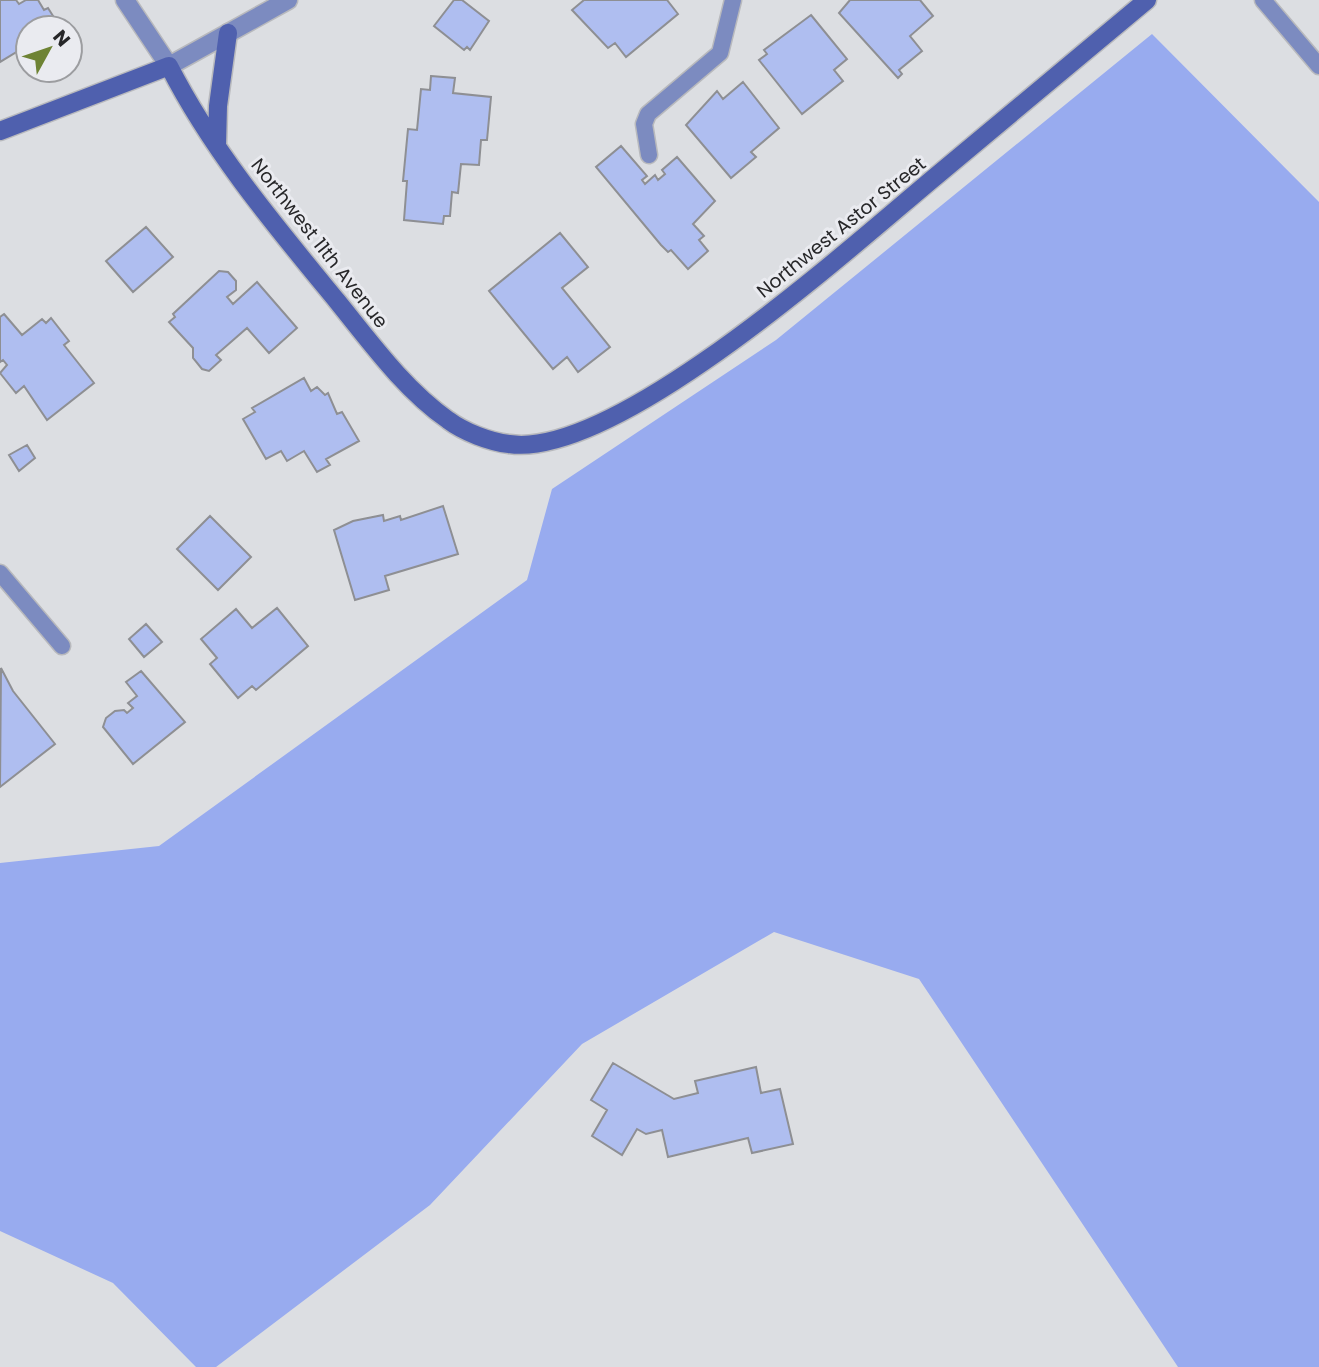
<svg xmlns="http://www.w3.org/2000/svg" width="1319" height="1367" font-family="Poppins,sans-serif">
  <style>
    .green { fill: #98abef }
    .building { fill: #afbef0; stroke: #8e8f93; stroke-width: 2 }
    .lines { fill: none; stroke-linecap: round; stroke-linejoin: round }
    .lane-casing { stroke: #b8b9bd; stroke-width: 19 }
    .street-casing { stroke: #b8b9bd; stroke-width: 21 }
    .secondary-casing { stroke: #b8b9bd; stroke-width: 21 }
    .lane { stroke: #7c8bc0; stroke-width: 16 }
    .street { stroke: #7c8bc0; stroke-width: 18 }
    .secondary { stroke: #4f60ae; stroke-width: 18 }
    .labels { text-anchor: middle; stroke-width: 6; stroke-linejoin: round; paint-order: stroke }
    .street-label { font-size: 19px; fill: #272729; stroke: #eaebf0 }
  </style>
  <rect width="100%" height="100%" fill="#dcdee2"/>
  <path class="green" d="M1152 34 1319 202V1367H1178L919 979 774 932 582 1044 430 1205 216 1367H196L113 1283 0 1231V863L159 846 527 580 552 489 776 340Z"/>
  <path class="building" d="M0 0H16L19 4 26 0H38L44 10 48 8 60 27 28 28V45L0 62Z
    M454 0H462L489 21 470 50 467 47 464 50 434 26Z
    M584 0H667L678 14 626 57 615 43 608 48 572 10Z
    M850 0H920L933 16 910 36 922 51 899 70 902 74 898 78 839 13Z
    M811 15 847 59 834 70 843 81 802 114 759 60 767 54 764 50Z
    M431 76 455 78 453 93 491 97 487 140H481L479 165 461 164 458 193 452 192 450 216H444L443 224 404 220 407 181H403L408 129 417 130 421 89 430 90Z
    M743 82 779 128 751 152 756 157 731 178 686 125 717 91 723 99Z
    M621 146 647 176 642 180 645 184 655 175 658 180 665 174 662 170 677 157 715 201 693 224 704 236 699 240 708 251 688 269 671 250 668 252 661 245 596 167Z
    M146 227 173 257 133 292 106 261Z
    M560 233 588 267 562 288 610 347 578 372 567 357 553 369 489 291Z
    M219 271 228 272 236 281V290L227 297 233 304 257 282 297 328 269 353 247 328 216 355 221 360 209 371 202 369 193 358V348L169 322 175 317 173 314Z
    M4 314 22 335 42 319 46 323 51 318 69 341 64 345 94 383 47 420 24 386 16 393 0 373 7 365 3 360 0 362V317Z
    M304 378 311 391 317 387 325 395 328 393 337 414 342 412 359 441 326 459 330 465 317 472 304 451 287 461 281 451 266 459 243 419 255 412 252 408Z
    M27 445 35 458 19 471 9 455Z
    M443 506 458 554 385 576 389 590 355 600 334 530 353 521 383 515 384 521 400 516 401 520Z
    M210 516 251 557 218 590 177 549Z
    M277 608 308 646 256 690 252 686 238 698 210 664 217 658 201 639 236 609 252 628Z
    M146 624 162 642 144 657 129 639Z
    M1 668 13 691 55 744 0 787Z
    M141 671 185 722 133 764 103 727 106 718 115 711 124 710 127 713 133 708 128 703 137 696 126 682Z
    M613 1063 674 1099 698 1093 695 1081 756 1067 761 1093 780 1089 793 1144 752 1153 748 1138 668 1157 662 1130 646 1134 637 1129 622 1155 592 1136 607 1110 591 1100Z"/>
  <g class="lines">
    <g class="lane-casing">
      <path id="lane" d="M1263 0 1319 66
        M649 155 644 124 648 114 720 53 733 0
        M0 573 62 646"/>
    </g>
    <g class="street-casing">
      <path id="street" d="M125 0 169 66 288 0"/>
    </g>
    <g class="secondary-casing">
      <path id="secondary" d="M0 131 169 66C212 151 277 228 337 301 371 343 404 389 448 420 464 432 490 442 509 444 616 460 852 246 935 177 1006 118 1077 59 1147 0
        M217 145 218 106 228 33"/>
    </g>
    <use href="#lane" class="lane"/>
    <use href="#street" class="street"/>
    <use href="#secondary" class="secondary"/>
  </g>
  <g class="labels">
    <g class="street-label">
      <text transform="translate(841 227) rotate(-39)" y="7">Northwest Astor Street</text>
      <text transform="translate(320 243) rotate(52)" y="7">Northwest 11th Avenue</text>
    </g>
  </g>
  <g transform="translate(49 49) rotate(50)"><circle r="33" fill="#eaebf0" stroke="#9c9da0" stroke-width="2"/>
  <path d="M0-5L12 26L0 18L-12 26Z" fill="#6e8334"/>
  <text y="-10" font-size="19" font-weight="bold" text-anchor="middle" fill="#272729">N</text>
  </g>
</svg>
